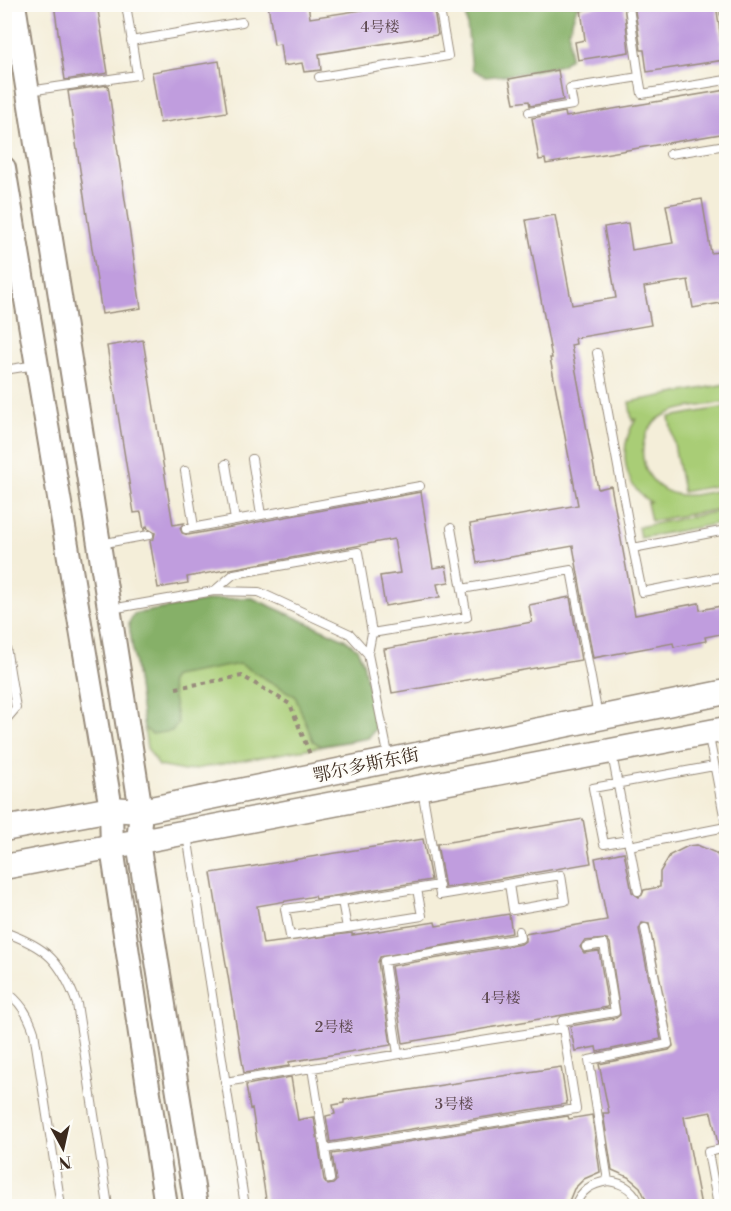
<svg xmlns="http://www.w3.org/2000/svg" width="731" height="1211" font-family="'Libre Bodoni','Noto Serif SC',serif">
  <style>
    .green { fill: #a9cd76; stroke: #727c4a; stroke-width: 1.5 }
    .forest { fill: #86b067; stroke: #606d42; stroke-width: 1.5 }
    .building { fill: #c09dde }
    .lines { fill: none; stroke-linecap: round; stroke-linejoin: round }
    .lane-casing { stroke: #988c7c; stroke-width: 10 }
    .secondary-casing { stroke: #988c7c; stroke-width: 26 }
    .primary-casing { stroke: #988c7c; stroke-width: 27 }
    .path { stroke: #988c7c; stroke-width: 4; stroke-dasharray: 4.5 4.5; stroke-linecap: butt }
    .lane { stroke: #fff; stroke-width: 8 }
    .secondary { stroke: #fff; stroke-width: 22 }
    .primary { stroke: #fff; stroke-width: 24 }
    .labels { text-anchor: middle; stroke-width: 4.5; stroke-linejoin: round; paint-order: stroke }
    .number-label { font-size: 15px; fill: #5c474e }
    .street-label { font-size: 18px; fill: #3b2a1e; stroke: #fdfcf7 }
  </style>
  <rect width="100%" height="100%" fill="#fdfcf7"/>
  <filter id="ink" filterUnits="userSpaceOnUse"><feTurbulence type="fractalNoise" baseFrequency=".0167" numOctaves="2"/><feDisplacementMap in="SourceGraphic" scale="12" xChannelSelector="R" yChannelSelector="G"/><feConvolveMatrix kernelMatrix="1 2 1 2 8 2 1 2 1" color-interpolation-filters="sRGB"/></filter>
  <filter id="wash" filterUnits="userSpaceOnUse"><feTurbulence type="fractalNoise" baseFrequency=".008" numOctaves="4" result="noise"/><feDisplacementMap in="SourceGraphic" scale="24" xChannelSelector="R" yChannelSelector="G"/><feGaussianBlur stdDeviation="1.35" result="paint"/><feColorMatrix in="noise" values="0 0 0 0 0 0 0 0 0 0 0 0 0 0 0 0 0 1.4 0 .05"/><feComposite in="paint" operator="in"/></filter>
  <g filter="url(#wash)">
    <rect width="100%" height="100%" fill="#f4eed9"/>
    <path class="green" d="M726 384V402C707 406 681 406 663 416 630 435 639 487 676 494 692 498 711 491 726 489V508L651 521 647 503 650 502C622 484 618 447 636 419L632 420 629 402Z
      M726 407V484L683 492 669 417Z
      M726 510V522L640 538 638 527Z
      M252 598 344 639 357 649 363 662 376 728 368 738 184 771 159 766 147 748 129 623 134 614 218 599Z"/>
    <path class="forest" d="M473 5V4L585 5 577 7 569 30 570 58 562 65 524 73 486 77 472 69 466 16Z
      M252 598 344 639 357 649 363 662 376 728 368 738 321 746 313 741 295 696 240 664 174 676 170 682 178 723 172 731 152 734 144 728 129 623 134 614 218 599Z"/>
    <g id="blocks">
      <path class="building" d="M54 4H97L108 73 65 80Z
        M268 4H308L310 18 401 4H433L438 35 319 54 321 70 304 72 302 63 283 66 280 44 274 45Z
        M612 4H624L629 52 578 60 575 42 585 40 581 9Z
        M634 4H716L724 60 647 72 644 50H641Z
        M219 61 227 112 160 123 152 72Z
        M558 70 563 100 530 106 529 101 514 103 509 79Z
        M108 85 141 308 102 314 68 91Z
        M726 90V133L546 164 545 159 539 160 532 118 565 112 566 117Z
        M702 199 711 253 726 251V302L693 308 688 280 644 287 651 325 575 338 576 344 571 345 598 489 611 486 635 615 699 603 700 610 726 605V633L705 637 706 641 674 647 673 643 593 658 573 546 477 563 470 524 578 505 550 358H552L526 220 555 215 572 305 616 298 604 227 628 223 632 250 673 243 666 205Z
        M143 340 173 525 184 523 180 528 182 533 188 535 421 492 433 568 446 566 449 582 437 584 440 597 385 606 380 576 400 573 394 539 187 577 188 583 158 588 150 541 154 538 155 533 148 529 147 526 144 530 141 512 134 513 107 346Z
        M570 597 581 660 392 693 384 649 532 622 529 605Z
        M583 819 591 863 445 888 437 844Z
        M423 839 431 880 341 895 316 899 315 896 257 906 263 944 352 933V935L435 922 436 926 509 914 512 933 380 957 378 962 391 1045 289 1062V1066L244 1073 211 873Z
        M697 845 716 853 726 868V1142L718 1144 711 1112 684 1117 701 1206H649L640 1187 628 1177 612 1170 603 1113H609L599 1064 669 1050 673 1046 649 924 642 923 639 929 661 1039 597 1052 596 1047 575 1051 570 1026 616 1018 620 1015 610 943 607 939 584 941 580 947 584 953 599 951 608 1007 403 1043 391 966 521 944 525 941V934L607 920 595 858 624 852 632 892 639 897 642 895 644 890 660 887V872L670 855 688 846Z
        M561 1067 567 1104 330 1142 326 1116 335 1114 333 1105 344 1103V1100Z
        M291 1077 298 1120 314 1117 324 1180 328 1185 333 1184 336 1181 332 1154 568 1116 569 1119 592 1115 600 1172 584 1179 574 1189 567 1206H267L252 1108 250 1109 246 1085Z"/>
    </g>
  </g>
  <g filter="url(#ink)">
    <use href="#blocks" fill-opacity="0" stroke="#988c7c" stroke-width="1.5"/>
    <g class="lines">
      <g class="lane-casing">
        <path id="lane" d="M629 7 639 77
          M724 13H726
          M131 41 242 22
          M319 77 448 56 439 4
          M29 91 137 75 126 4
          M529 112 573 105 570 88 639 77 642 94 726 80
          M670 154 726 145
          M597 353 633 548 726 530
          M4 370 36 365
          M252 459 261 515
          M226 464 235 520
          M185 471 194 527
          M186 529 420 486
          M100 544 149 535
          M633 548 642 592 726 576
          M462 589 571 570 598 716
          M214 591 234 574 358 552 372 633 368 654
          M111 609 214 591 259 592 350 634 368 654 389 759
          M372 633 467 617 451 528
          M4 635 16 708 4 722
          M709 737 726 826
          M612 754 638 891
          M422 789 440 895 561 875 565 901 513 910 509 884
          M187 835 245 1206
          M628 840 604 844 593 788 714 766
          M629 846 726 827
          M417 889 422 916 347 928 342 901 439 885
          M342 901 285 909 290 936 347 928
          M4 932C47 947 61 961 77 1004L108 1206
          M4 990C20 1001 28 1014 34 1032L61 1206
          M563 1028 562 1021 615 1012 604 944 586 947
          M398 1054 384 961 520 938 519 931
          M225 1082 563 1028 576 1109 325 1149 312 1068
          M325 1149 330 1179
          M575 1206C581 1190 591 1184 608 1181
          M640 1206C635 1190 624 1183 608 1181L589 1060 668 1044 645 928
          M718 1206 708 1152 726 1148
          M725 1206H726"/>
      </g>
      <g class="secondary-casing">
        <path id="secondary" d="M14 4 141 811 138 842 196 1206
          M4 168 111 809 112 848 166 1206"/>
      </g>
      <g class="primary-casing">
        <path id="primary" d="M4 829 111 809 141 811 726 692
          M4 867 726 729"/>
      </g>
      <path class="path" d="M176 688 242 676 290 704 311 757"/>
      <use href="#lane" class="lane"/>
      <use href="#secondary" class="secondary"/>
      <use href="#primary" class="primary"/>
    </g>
  </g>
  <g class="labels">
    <g class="number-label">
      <text x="380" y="32">4号楼</text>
      <text x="501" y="1003">4号楼</text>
      <text x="334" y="1032">2号楼</text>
      <text x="454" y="1109">3号楼</text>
    </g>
    <g class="street-label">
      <text transform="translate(366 765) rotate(-12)" y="6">鄂尔多斯东街</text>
    </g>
  </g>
  <rect width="731" height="1211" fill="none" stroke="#fdfcf7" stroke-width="24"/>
  <g transform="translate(63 1148) rotate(172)" stroke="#fdfcf7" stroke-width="4.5" paint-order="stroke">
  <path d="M0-4.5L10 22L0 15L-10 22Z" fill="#3b2a1e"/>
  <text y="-9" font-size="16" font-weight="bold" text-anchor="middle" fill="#3b2a1e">N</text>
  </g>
</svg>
